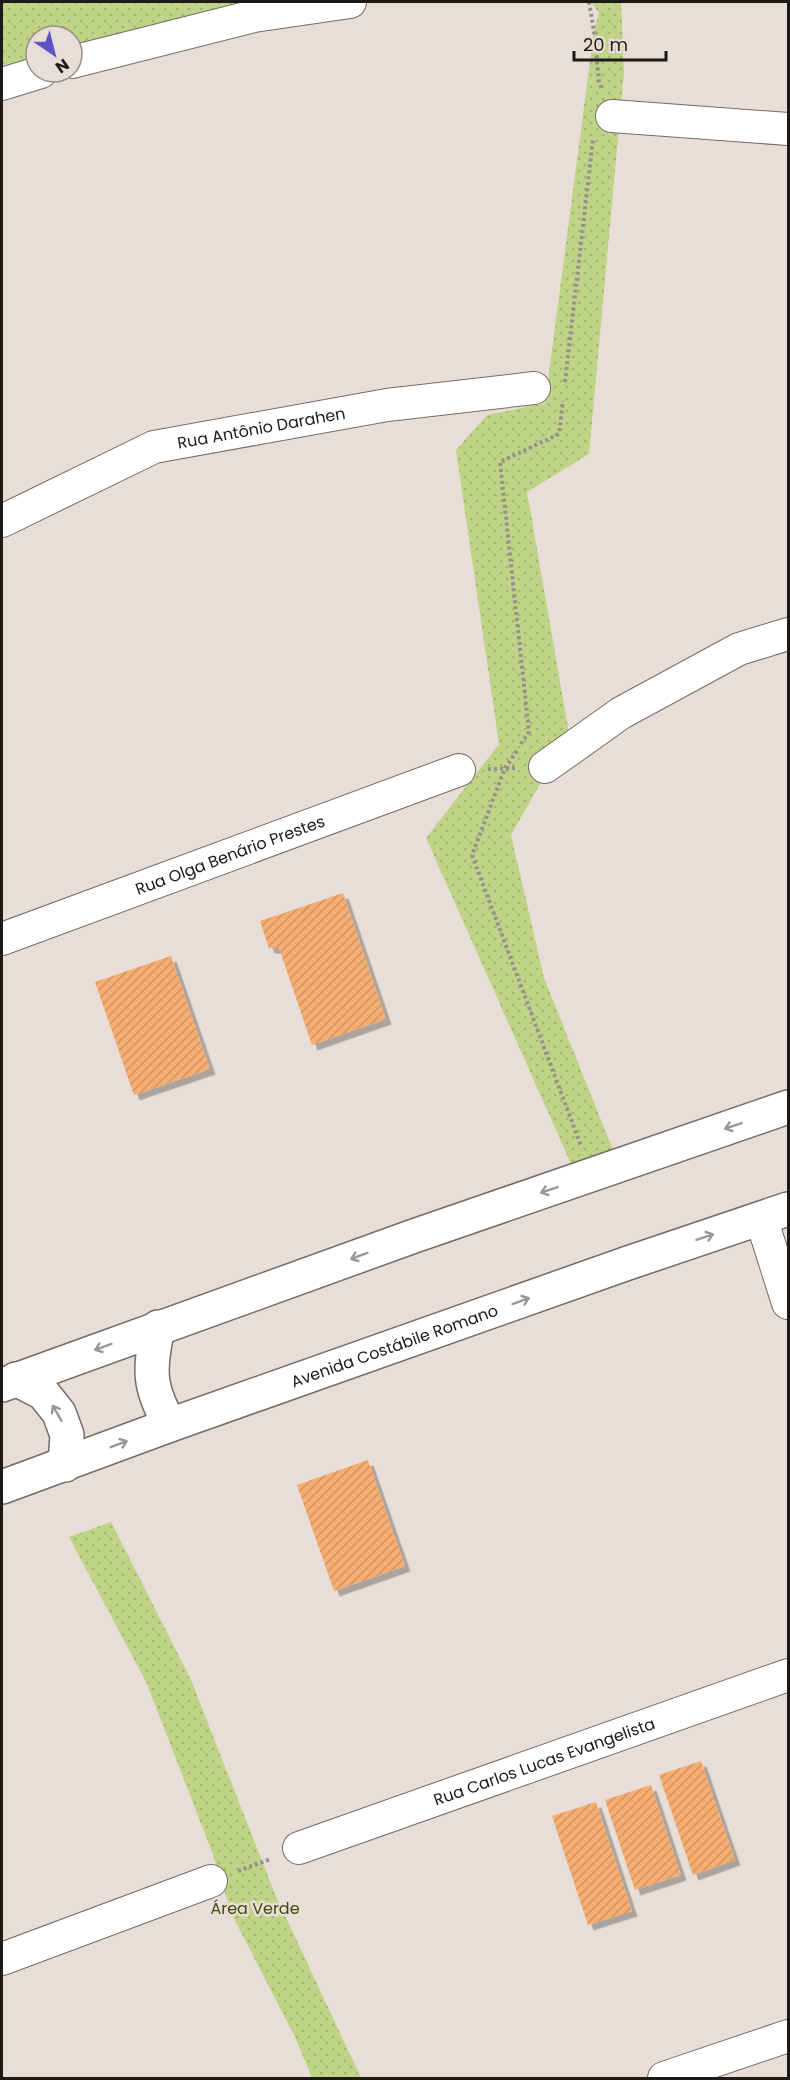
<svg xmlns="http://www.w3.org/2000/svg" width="790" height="2080" font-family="Poppins,sans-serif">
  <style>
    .park { fill: url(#park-dots) }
    .building { fill: url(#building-hatch); filter: url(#shadow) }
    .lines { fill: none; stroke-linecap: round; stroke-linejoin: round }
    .street-casing { stroke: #756c66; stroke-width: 34 }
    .secondary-casing { stroke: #756c66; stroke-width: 36 }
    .path { stroke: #97908b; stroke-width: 4; stroke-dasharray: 3 3; stroke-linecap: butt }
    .street { stroke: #fff; stroke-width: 32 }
    .secondary { stroke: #fff; stroke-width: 33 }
    .oneway { stroke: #999897 }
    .labels { text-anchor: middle; stroke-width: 5; stroke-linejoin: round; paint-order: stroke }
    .street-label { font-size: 16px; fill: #1d1917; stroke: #e8ded7 }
    .park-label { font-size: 16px; fill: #3d4a09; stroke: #e8ded7 }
  </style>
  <defs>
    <pattern id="park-dots" width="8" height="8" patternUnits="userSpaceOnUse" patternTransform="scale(1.5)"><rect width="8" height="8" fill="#bfd487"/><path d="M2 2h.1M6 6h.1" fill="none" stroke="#a4b574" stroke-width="1.8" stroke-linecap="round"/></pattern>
    <pattern id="building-hatch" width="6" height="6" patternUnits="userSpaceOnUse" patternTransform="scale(1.5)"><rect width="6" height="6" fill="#f5ad71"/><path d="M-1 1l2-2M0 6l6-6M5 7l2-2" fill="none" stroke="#d29461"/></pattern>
    <filter id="shadow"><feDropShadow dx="5.5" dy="5.5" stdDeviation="0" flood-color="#0004"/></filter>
  </defs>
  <rect width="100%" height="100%" fill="#e8ded7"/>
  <path class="park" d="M2 2H297L72 50V36H36V57L2 65Z
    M591 2H621L624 72 589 454 527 492 569 733 511 835 544 978 615 1155 572 1166 426 838 499 744 456 450 487 415 545 403 594 31 599 13Z
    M111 1522 191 1680 275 1894 361 2078H312L295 2037 232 1915 212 1852 147 1684 69 1537Z"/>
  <path class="building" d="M343 893 386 1019 312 1045 279 948H269L260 921Z
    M171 956 210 1069 134 1095 95 982Z
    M368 1460 405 1566 334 1591 297 1485Z
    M701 1761 735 1860 693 1875 659 1775Z
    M651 1785 681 1875 635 1890 605 1800Z
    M596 1802 632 1911 588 1925 552 1816Z"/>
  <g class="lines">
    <g class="street-casing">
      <g id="street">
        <path d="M72 62 254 16 350 2"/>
        <path d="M2 84 41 72"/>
        <path d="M612 116 788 129"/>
        <path id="s1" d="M2 521 154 447 387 405 534 388"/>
        <path d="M545 767 621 713 739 649 788 634"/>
        <path id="s2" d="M2 939 459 770"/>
        <path d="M761 1218 788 1303"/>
        <path id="s3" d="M299 1848 788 1675"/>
        <path d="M2 1959 211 1881"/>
        <path d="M664 2078 788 2036"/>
      </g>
    </g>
    <g class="secondary-casing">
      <g id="secondary">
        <path d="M158 1327C149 1370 148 1386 170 1425"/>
        <path d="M16 1379 43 1393 59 1413 67 1435 65 1465"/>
        <path d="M2 1385 414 1236 788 1107"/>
        <path id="s4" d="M2 1487 170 1425 628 1263 788 1209"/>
      </g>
    </g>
    <path class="path" d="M589 2 594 31 599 81 602 89
      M565 382 593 139
      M521 744 529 732 500 462 559 434 563 401
      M517 751 505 768 472 855 581 1146
      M488 769 517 768
      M238 1871 271 1859"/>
    <use href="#street" class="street"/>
    <use href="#secondary" class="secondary"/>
  </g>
  <defs><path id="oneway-shaft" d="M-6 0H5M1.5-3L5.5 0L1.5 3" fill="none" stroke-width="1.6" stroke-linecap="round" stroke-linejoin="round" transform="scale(1.5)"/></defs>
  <g class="oneway">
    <use href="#oneway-shaft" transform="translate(733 1126) rotate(161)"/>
    <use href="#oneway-shaft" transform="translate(549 1190) rotate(161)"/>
    <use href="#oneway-shaft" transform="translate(705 1237) rotate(-19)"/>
    <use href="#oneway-shaft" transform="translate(359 1256) rotate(160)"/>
    <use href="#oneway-shaft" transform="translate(521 1301) rotate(-20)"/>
    <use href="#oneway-shaft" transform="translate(103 1347) rotate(160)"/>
    <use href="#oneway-shaft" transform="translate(57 1413) rotate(-120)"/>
    <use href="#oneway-shaft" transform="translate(119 1444) rotate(-21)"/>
  </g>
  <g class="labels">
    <g class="street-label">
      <text dy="6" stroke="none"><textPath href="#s1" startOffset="278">Rua Antônio Darahen</textPath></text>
      <text dy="6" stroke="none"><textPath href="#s2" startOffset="243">Rua Olga Benário Prestes</textPath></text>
      <text dy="6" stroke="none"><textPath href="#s4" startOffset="417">Avenida Costábile Romano</textPath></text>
      <text dy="6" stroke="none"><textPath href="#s3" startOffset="260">Rua Carlos Lucas Evangelista</textPath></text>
    </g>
    <g class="park-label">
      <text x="255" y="1914">Área Verde</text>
    </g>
  </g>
  <rect width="790" height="2080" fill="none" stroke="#1d1917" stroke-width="6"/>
  <g transform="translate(54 54) rotate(145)"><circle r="28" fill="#e8ded7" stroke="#978f8a" stroke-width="1.5"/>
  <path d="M0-4.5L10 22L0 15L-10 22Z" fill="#6051c9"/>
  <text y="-9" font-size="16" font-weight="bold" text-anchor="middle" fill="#1d1917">N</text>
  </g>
  <path d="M574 51v9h92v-9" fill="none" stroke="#1d1917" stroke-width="3"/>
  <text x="583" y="51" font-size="18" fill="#1d1917" stroke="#e8ded7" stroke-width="4.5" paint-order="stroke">20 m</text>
</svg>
